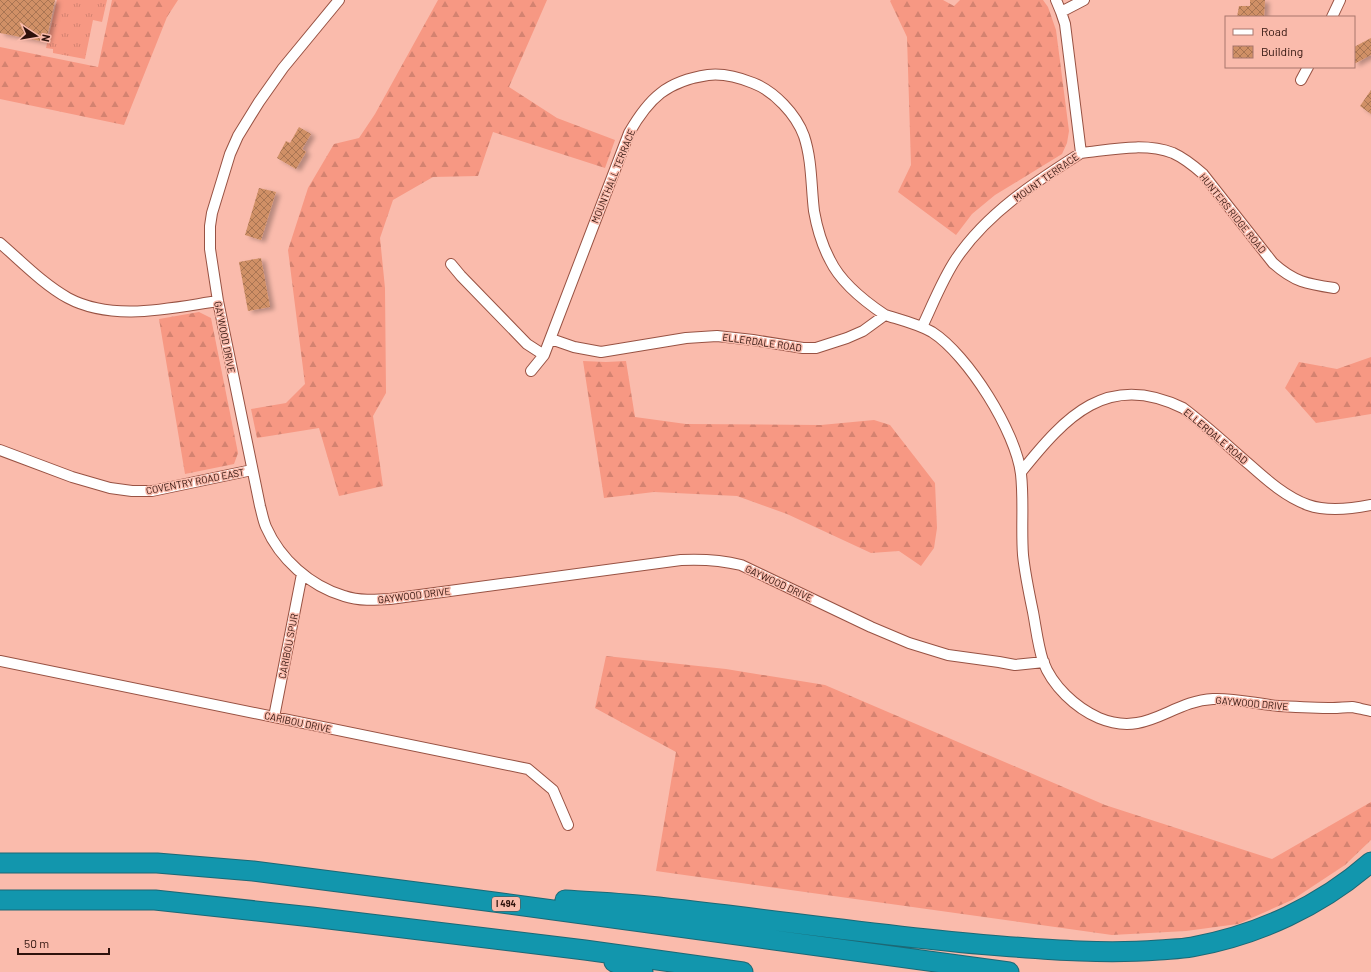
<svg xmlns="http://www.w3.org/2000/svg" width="1371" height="972" font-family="Barlow,sans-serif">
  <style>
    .grass { fill: url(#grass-tufts) }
    .forest { fill: url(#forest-firs) }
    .building { fill: url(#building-cross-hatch); filter: url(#shadow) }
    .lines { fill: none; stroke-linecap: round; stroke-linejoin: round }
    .street-casing { stroke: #985243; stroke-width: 12 }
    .highway-casing { stroke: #1c6875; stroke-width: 21 }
    .street { stroke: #fff; stroke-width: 10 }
    .highway { stroke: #1296ad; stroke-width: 19 }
    .labels { text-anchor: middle; stroke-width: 3; stroke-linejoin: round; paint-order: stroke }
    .shield { fill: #fabbac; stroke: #6b453c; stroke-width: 1 }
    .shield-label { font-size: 9px; font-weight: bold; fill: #2e120c }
    .street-label { font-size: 10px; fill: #2e120c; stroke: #fabbac }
  </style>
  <defs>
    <pattern id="grass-tufts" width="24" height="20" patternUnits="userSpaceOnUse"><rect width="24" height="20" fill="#f79883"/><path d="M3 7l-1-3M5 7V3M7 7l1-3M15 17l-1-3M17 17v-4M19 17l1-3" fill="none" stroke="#d48270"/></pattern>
    <pattern id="forest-firs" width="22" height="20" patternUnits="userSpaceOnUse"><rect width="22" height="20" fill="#f79883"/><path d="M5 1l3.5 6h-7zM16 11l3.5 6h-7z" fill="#d48270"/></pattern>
    <pattern id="building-cross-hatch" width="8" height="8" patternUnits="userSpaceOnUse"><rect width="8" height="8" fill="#d09066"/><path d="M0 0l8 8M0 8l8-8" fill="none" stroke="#a97452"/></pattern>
    <filter id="shadow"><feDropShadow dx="4.5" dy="2.5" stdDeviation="2" flood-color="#0004"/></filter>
  </defs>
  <rect width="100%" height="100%" fill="#fabbac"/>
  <path class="grass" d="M57 0H107L102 22 93 20 85 59 53 53V49L46 48Z"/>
  <path class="forest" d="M112 0H178L167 17 124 125 0 99V47L98 67Z
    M438 0H547L509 87 557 118 615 140 605 168 493 132 478 176 433 177 393 200 380 238 385 288 386 393 373 416 383 486 339 496 319 428 257 438 251 409 286 403 305 384 288 250 308 188 334 144 359 138 375 114Z
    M891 0H943L954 6 960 0H1043L1048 7 1056 30 1069 131 1067 143 1062 154 995 195 972 214 956 235 898 192 911 165 907 37 890 1Z
    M199 312 211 318 238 453 234 464 185 474 159 319Z
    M1371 357V414L1316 423 1285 388 1299 362 1337 369Z
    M583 361 606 362 626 361 635 417 686 424 821 425 874 420 890 425 935 483 937 528 934 548 921 566 899 551 871 553 787 514 737 496 654 492 604 498Z
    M606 656 726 669 825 685 1105 805 1272 859 1371 802V840L1345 865 1292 900 1238 924 1186 931 1112 935 656 871 676 752 595 708Z"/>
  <path class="building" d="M0 0H55L46 42 0 33Z
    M1250 0H1265L1264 17H1237L1239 6H1250Z
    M1371 38V55L1354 64V47Z
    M1371 90V114L1360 106Z
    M299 127 311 134 302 149 306 152 296 169 277 158 286 141 290 143Z
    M259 188 276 192 261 240 245 235Z
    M261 258 270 307 248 311 239 262Z"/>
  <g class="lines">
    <g class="street-casing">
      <path id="street" d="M339 0 283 68 259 102 238 136 230 154 212 213 210 226V249L218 301 260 506C262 513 263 520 266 527 280 559 310 586 344 596 359 601 375 600 390 599L681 560C702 559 721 560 741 565L871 627 909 643 948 655 999 662 1015 665 1044 662
        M1061 12 1084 0
        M1332 17 1340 0
        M1301 80 1308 67
        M1081 153C1110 150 1144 142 1173 153 1184 158 1194 166 1203 174L1273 263C1294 282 1307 284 1334 288
        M0 243C22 262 43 284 68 298 113 322 170 308 218 301
        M451 264 461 276 527 344 544 355
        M922 327C933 304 942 280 956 259 987 213 1035 182 1081 153L1065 24 1061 12 1056 0
        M551 339 574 347 601 352 686 338 717 336 753 340 803 348H816L847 338 863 331 885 315C901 320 918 324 932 332 968 355 1016 432 1021 474 1024 501 1021 528 1023 555 1025 574 1029 593 1033 612 1036 628 1038 646 1043 661 1052 686 1076 708 1099 718 1147 738 1170 701 1213 699 1235 698 1257 704 1279 706 1297 707 1315 708 1333 708 1339 708 1346 707 1352 707 1358 708 1365 710 1371 711
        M531 371 544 355 629 133C649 98 667 81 708 75 724 73 738 77 753 83 774 91 796 114 804 136 812 160 811 186 814 211 817 228 822 245 830 260 841 283 864 301 885 315
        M0 450 72 477 110 488 132 491H152L252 470
        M1021 472C1066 416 1107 371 1183 408 1207 426 1228 446 1250 465 1268 481 1286 497 1308 505 1328 512 1351 509 1371 505
        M0 661 528 769 553 790 568 825
        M274 717 302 574"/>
    </g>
    <g class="highway-casing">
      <path id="highway" d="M0 863H157L253 871 494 902 1009 972
        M0 900H155L312 917 585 950 743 972
        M565 900C592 902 620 903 648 906 766 918 883 937 1001 946 1053 950 1106 954 1159 950 1170 949 1181 949 1192 947 1258 935 1321 906 1371 862
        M614 962 633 970 643 972"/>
    </g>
    <use href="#street" class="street"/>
    <use href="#highway" class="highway"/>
  </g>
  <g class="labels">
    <rect class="shield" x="492" y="897" width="28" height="14" rx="3"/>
    <g class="shield-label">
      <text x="506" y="907">I 494</text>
    </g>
    <g class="street-label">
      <text transform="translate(613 176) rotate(-68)" y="4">MOUNTHALL TERRACE</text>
      <text transform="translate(1046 177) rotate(-35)" y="4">MOUNT TERRACE</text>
      <text transform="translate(1233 213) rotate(51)" y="4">HUNTERS RIDGE ROAD</text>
      <text transform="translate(225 337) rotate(79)" y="4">GAYWOOD DRIVE</text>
      <text transform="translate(762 342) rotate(8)" y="4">ELLERDALE ROAD</text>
      <text transform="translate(1216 436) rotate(40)" y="4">ELLERDALE ROAD</text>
      <text transform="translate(195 481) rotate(-11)" y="4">COVENTRY ROAD EAST</text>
      <text transform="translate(779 583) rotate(25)" y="4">GAYWOOD DRIVE</text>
      <text transform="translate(414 595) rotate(-7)" y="4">GAYWOOD DRIVE</text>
      <text transform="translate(288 646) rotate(-79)" y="4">CARIBOU SPUR</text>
      <text transform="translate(1252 703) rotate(5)" y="4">GAYWOOD DRIVE</text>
      <text transform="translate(298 722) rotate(12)" y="4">CARIBOU DRIVE</text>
    </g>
  </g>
  <rect x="1225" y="16" width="130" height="52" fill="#fabbac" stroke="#a8776c"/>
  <rect x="1233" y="29" width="20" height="6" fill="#ffffff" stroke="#a8776c"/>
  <text x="1261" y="36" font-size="12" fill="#2e120c">Road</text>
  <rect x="1233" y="46" width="20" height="12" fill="url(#building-cross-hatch)" stroke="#a8776c"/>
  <text x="1261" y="56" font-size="12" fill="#2e120c">Building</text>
  <g transform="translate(36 36) rotate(102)" stroke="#fabbac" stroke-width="3" paint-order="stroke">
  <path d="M0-3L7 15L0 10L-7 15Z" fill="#2e120c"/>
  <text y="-6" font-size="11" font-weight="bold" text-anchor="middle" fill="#2e120c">N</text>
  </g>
  <path d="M18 948v6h91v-6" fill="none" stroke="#2e120c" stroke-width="2"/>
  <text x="24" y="948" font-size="12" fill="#2e120c" stroke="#fabbac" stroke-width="3" paint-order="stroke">50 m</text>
</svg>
